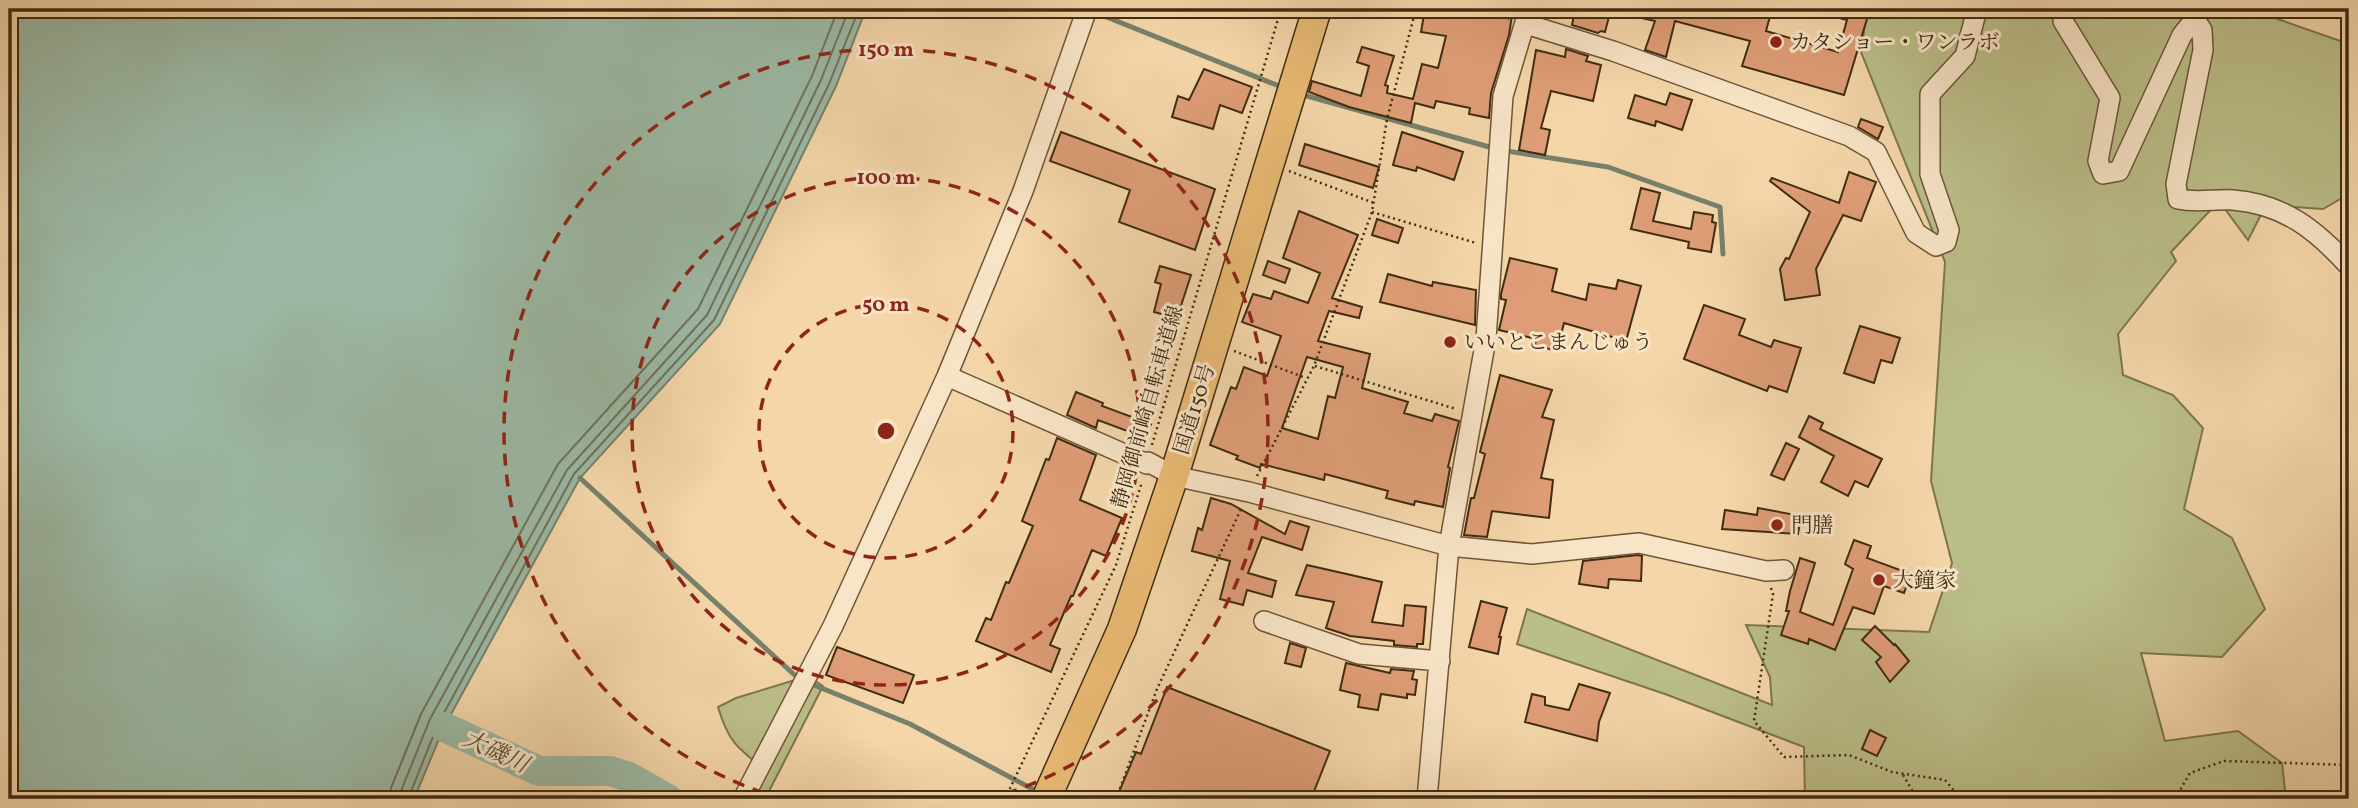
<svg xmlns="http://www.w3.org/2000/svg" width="2358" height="808" font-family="Vollkorn,'Noto Serif JP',serif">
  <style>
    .green { fill: #bbbe88; stroke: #7e754d; stroke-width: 2 }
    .water { fill: #9cb9a5; stroke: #77816a; stroke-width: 2 }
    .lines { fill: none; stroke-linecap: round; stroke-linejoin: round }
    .shore { stroke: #6e725c; stroke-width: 2 }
    .stream { stroke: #77816a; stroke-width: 5 }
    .river { stroke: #9cb9a5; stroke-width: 30 }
    .building { fill: #de9d76; stroke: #402c12; stroke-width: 2; fill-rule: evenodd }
    .minor-casing { stroke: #6d5638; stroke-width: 22 }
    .highway-casing { stroke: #402c12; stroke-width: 31 }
    .path { stroke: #402c12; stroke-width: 2.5; stroke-dasharray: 2 3.5; stroke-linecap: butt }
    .minor { stroke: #f8e4c7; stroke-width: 19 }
    .highway { stroke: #eabb74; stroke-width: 28 }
    .ring { fill: none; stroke: #8f2418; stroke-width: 3.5; stroke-dasharray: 12 9 }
    .poi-dot { fill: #8f2418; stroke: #f8e4c7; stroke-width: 2.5 }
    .labels { text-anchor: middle; stroke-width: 6; stroke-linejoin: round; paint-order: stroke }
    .poi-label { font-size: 21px; fill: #402c12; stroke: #f8e4c7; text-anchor: start }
    .street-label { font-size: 21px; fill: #402c12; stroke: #f8e4c7 }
    .water-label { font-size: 23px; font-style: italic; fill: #574f37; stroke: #f8e4c7 }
    .centre { fill: #8f2418; stroke: #f8e4c7; stroke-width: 3.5 }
    .ring-label { font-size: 21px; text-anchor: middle; font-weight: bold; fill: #8f2418; stroke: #f8e4c7; stroke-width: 6; stroke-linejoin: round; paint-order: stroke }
  </style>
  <rect width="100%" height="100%" fill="#f4d6a9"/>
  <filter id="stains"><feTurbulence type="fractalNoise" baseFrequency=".00286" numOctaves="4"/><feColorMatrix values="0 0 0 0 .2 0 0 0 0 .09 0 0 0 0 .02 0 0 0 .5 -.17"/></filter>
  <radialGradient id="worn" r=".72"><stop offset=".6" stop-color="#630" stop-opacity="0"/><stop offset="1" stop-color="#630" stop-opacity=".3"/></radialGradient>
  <path class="green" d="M1867 9H2266L2269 16 2349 44V194L2323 209 2266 205 2248 240 2219 201 2171 252 2176 261 2118 334 2123 375 2173 395 2203 428 2184 509 2232 538 2265 609 2222 657 2141 653 2165 741 2238 731 2282 763 2286 799H1805L1804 747 1665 694 1517 644 1527 609 1772 705 1770 677 1746 625 1929 632 1952 563 1931 481 1945 262 1861 52Z
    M808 676 823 686 765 799H737L764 769C737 748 728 741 718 707L736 698Z"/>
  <path class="water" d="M9 9H866L836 86 720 324 580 478 444 727 414 799H9Z"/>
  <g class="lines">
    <path class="shore" d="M389 799 391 788 421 714 558 464 698 309 812 76 838 9
      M400 799 401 791 430 719 567 470 707 315 821 80 849 9
      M408 799 438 724 574 474 714 320 829 84 859 9"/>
    <path class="stream" d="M1094 12 1284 88
      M1300 94 1500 150 1608 167 1720 207 1723 254
      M580 478 800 680
      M809 683 910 724 1040 793"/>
    <path class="river" d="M444 727 539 771H610L629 777 668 799"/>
  </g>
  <path class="building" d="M1425 9H1513L1509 35 1491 93 1489 118 1469 114 1470 108 1436 101 1434 108 1415 103 1411 123 1349 107 1309 92 1312 81 1361 96 1369 66 1357 62 1362 47 1394 56 1385 85 1388 86 1387 93 1413 99 1422 64 1438 68 1446 36 1421 32Z
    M1575 9H1598L1610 13 1605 32 1601 31 1598 33 1572 25Z
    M1628 9H1772L1766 31 1838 52 1847 20 1820 13V9H1870L1844 95 1742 66 1750 41 1675 21 1666 57 1645 50 1655 21 1628 15Z
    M1566 49 1588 56 1586 61 1601 65 1593 101 1551 91 1541 128 1550 130 1545 155 1519 150 1536 50 1565 57Z
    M1204 69 1252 87 1242 113 1220 105 1213 129 1172 117 1178 96 1189 100Z
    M1670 93 1692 100 1682 130 1656 121 1655 126 1628 118 1635 95 1666 105Z
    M1861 119 1883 127 1878 139 1858 127Z
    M1061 132 1215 189 1195 250 1119 222 1130 190 1050 161Z
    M1402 132 1463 152 1454 180 1417 167 1416 171 1393 165Z
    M1305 144 1379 167 1373 188 1299 165Z
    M1849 172 1876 182 1861 221 1843 215 1816 269 1820 295 1785 300 1780 269 1786 258 1789 259 1810 212 1770 181 1772 178 1839 203Z
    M1641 188 1660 193 1653 221 1691 229 1694 212 1713 215 1712 222 1716 223 1711 252 1688 248 1689 242 1631 229Z
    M1299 211 1358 235 1332 298 1362 307 1359 318 1329 311 1318 341 1370 354 1362 388 1408 402 1404 413 1432 421 1435 414 1459 421 1448 467 1450 468 1443 507 1415 501 1414 505 1386 498 1388 491 1325 474 1324 480 1261 464 1260 468 1236 459 1238 456 1210 445 1231 387 1236 389 1244 367 1267 376 1281 336 1242 322 1253 294 1271 299 1274 291 1308 303 1320 273 1283 258ZM1307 357 1343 367 1335 398 1328 396 1318 439 1282 428Z
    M1377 219 1403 228 1398 243 1372 235Z
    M1510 258 1557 269 1552 291 1586 300 1589 284 1616 289 1618 280 1641 286 1626 341 1564 323 1557 351 1535 345 1536 339 1499 330 1506 300 1501 299V294Z
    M1268 261 1290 269 1285 283 1263 275Z
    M1160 266 1191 275 1177 318 1154 312 1161 284 1155 282Z
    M1388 274 1432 286 1433 282 1476 290 1475 325 1380 302Z
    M1704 305 1745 319 1739 335 1771 347 1774 340 1801 348 1787 392 1769 386 1767 391 1684 359Z
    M1860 326 1900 338 1892 363 1881 360 1874 383 1844 373Z
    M1500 375 1552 390 1542 417 1554 420 1541 478 1553 480 1549 518 1492 511 1487 537 1464 535 1471 498H1474L1485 454 1480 452Z
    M1076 392 1103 403 1102 406 1151 424 1146 438 1098 420 1096 428 1067 415Z
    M1809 416 1823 423 1820 429 1882 459 1868 487 1855 481 1848 496 1821 482 1834 456 1799 437Z
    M1057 438 1096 455 1080 500 1122 518 1106 556 1092 550 1073 596H1071L1050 645 1060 649 1051 672 976 641 986 618 991 620 1006 582 1009 583 1033 526 1022 521 1046 459 1049 460Z
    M1786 443 1799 449 1784 480 1771 475Z
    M1211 498 1231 504 1285 534 1290 521 1309 527 1302 550 1262 537 1248 573 1276 581 1272 597 1247 590 1243 605 1220 599 1230 561 1192 551 1198 528 1202 530Z
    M1758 508 1801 516 1798 534 1722 529 1725 510 1757 515Z
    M1854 540 1871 546 1867 558 1911 574 1904 593 1884 586 1874 614 1853 607 1835 650 1809 639 1808 644 1781 635 1789 611H1786L1790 591 1800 558 1815 563 1800 612 1833 625 1853 569 1845 564Z
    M1638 555 1642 556 1641 581 1609 579 1608 588 1579 584 1583 561Z
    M1307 565 1382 582 1372 622 1403 626 1405 605 1426 607 1423 644H1417V647L1394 645V641L1350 636 1326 628 1334 602 1296 595Z
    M1481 601 1507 608 1499 637H1501L1498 654 1469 647Z
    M1875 626 1894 645 1895 644 1909 661 1890 682 1876 662 1881 657 1862 640Z
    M1290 643 1306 648 1301 667 1285 663Z
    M837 647 914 675 903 703 826 675Z
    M1346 663 1390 673 1391 669 1414 671 1412 679 1417 680 1415 695 1407 694V698L1381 694 1378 710 1358 707 1360 695 1340 690Z
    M1579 684 1610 693 1599 722 1597 741 1525 722 1532 694 1545 697V705L1569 710Z
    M1167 687 1330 751 1311 799H1116L1136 752 1141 754Z
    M1870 730 1886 738 1877 756 1862 749Z"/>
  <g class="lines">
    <g class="minor-casing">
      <path id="minor" d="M2064 9 2063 21 2110 98 2098 161 2103 174 2119 171 2182 35 2195 19 2202 30 2203 50 2176 184 2178 199C2196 203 2214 199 2233 200 2284 204 2316 230 2349 266
        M1526 24 1613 51 1849 136 1876 152 1916 233 1936 246 1946 242 1949 230 1930 174V94L1965 56 1977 9
        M947 376 1023 191 1087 9
        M1148 462 1174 476 1249 492 1449 546 1532 554 1639 543 1766 571 1784 570
        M1264 621 1359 654 1440 661
        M743 799 833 626 947 376 1147 464
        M1427 799 1449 546 1486 339 1503 96 1529 9"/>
    </g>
    <g class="highway-casing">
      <path id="highway" d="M1046 799 1122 629 1174 476 1317 9"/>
    </g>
    <path class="path" d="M1471 9 1509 19
      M1289 171 1374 203
      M1372 212 1476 243
      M1234 351 1306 378
      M1315 366 1456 409
      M1152 445 1281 9
      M1257 476 1314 366 1372 212 1387 119 1416 9
      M1771 588 1773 594 1754 721 1784 757 1849 755 1892 772 1945 780 1961 799
      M1903 775 1917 799
      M1005 799 1116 565 1142 482
      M1116 799 1157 689 1242 507
      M2175 799 2190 773 2224 761 2349 765"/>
    <use href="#minor" class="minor"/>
    <use href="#highway" class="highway"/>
  </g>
  <g class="ring">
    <circle cx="886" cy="431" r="127"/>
    <circle cx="886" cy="431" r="254"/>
    <path d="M784 799A382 382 0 1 1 988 799"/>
  </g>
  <g class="poi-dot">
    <circle cx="1776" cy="42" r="7"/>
    <circle cx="1450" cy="342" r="7"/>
    <circle cx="1777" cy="525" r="7"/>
    <circle cx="1879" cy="580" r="7"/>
  </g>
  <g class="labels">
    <g class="poi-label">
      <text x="1790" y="49">カタショー・ワンラボ</text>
      <text x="1464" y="349">いいとこまんじゅう</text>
      <text x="1791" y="532">門膳</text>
      <text x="1893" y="587">大鐘家</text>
    </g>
    <g class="street-label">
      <text transform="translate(1147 407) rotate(-74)" y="7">静岡御前崎自転車道線</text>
      <text transform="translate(1194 409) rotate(-73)" y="7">国道150号</text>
    </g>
    <g class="water-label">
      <text transform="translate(496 751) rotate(25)" y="8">大磯川</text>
    </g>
  </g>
  <circle cx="886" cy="431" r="10" class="centre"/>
  <g class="ring-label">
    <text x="886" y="56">150 m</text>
    <text x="886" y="184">100 m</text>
    <text x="886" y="311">50 m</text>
  </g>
  <rect width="2358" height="808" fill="none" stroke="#f4d6a9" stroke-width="35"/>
  <rect x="10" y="10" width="2337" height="787" fill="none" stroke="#402c12" stroke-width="3.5"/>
  <rect x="18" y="18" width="2323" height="773" fill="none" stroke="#402c12" stroke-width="2"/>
  <rect width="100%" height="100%" filter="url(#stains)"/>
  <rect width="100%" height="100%" fill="url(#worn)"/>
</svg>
